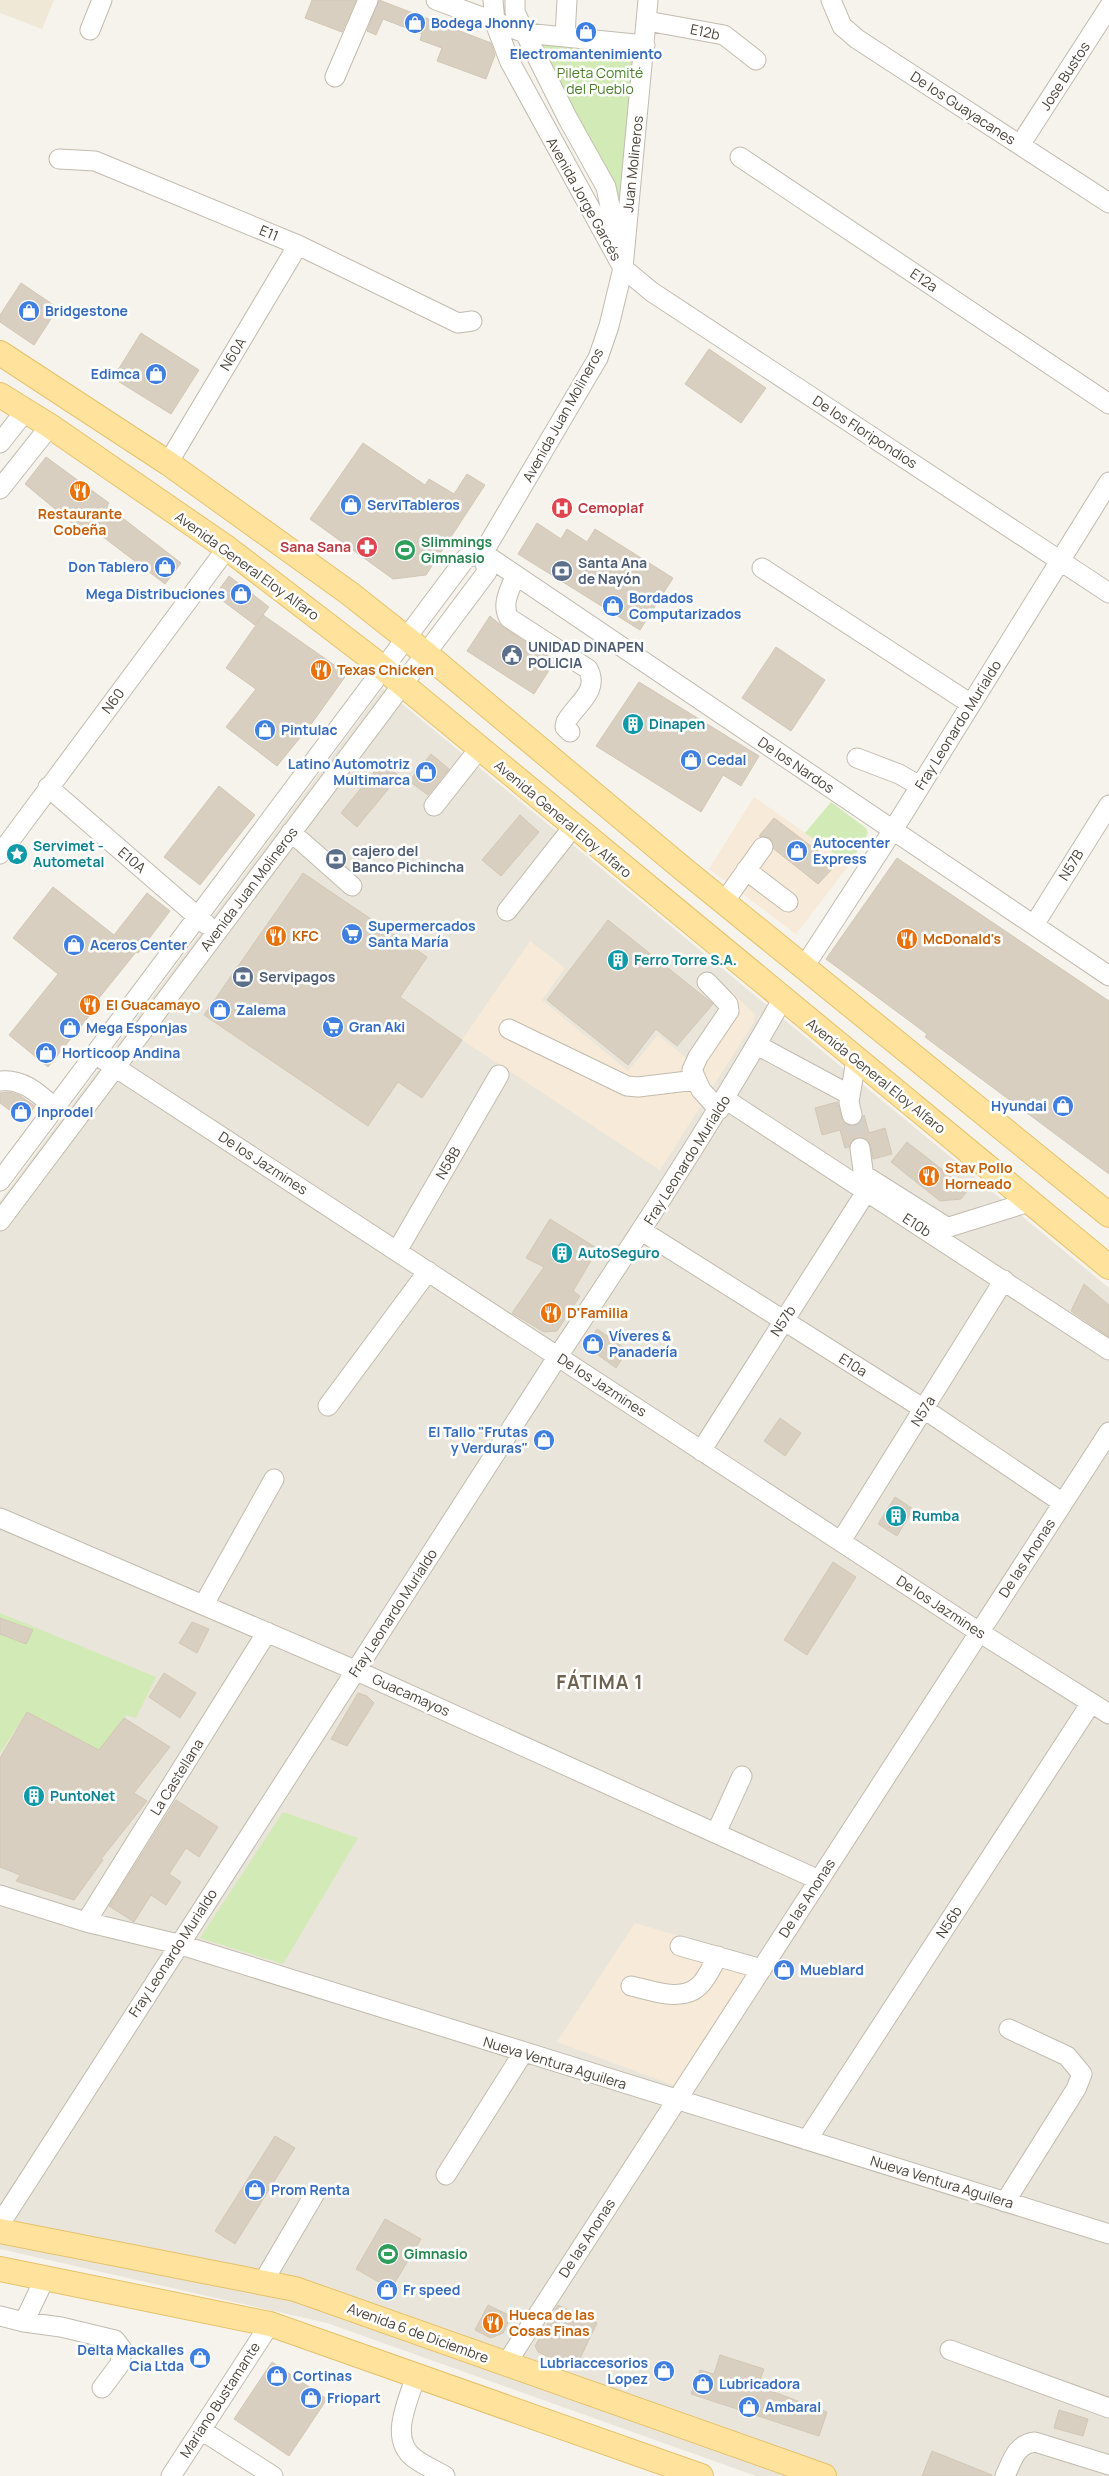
<svg xmlns="http://www.w3.org/2000/svg" width="1109" height="2476" font-family="Manrope,sans-serif">
  <style>
    .residential { fill: #eae5da }
    .commercial { fill: #f7ead8 }
    .education { fill: #efe8d6 }
    .green { fill: #d2eab5 }
    .building { fill: #d8cfc1; stroke: #d3c7b4 }
    .lines { fill: none; stroke-linecap: round; stroke-linejoin: round }
    .minor-tunnel { stroke: #d4d0c8; stroke-width: 19; stroke-dasharray: 19 9; stroke-linecap: butt }
    .minor-casing { stroke: #c2bbae; stroke-width: 21 }
    .major-casing { stroke: #e6c16a; stroke-width: 26 }
    .minor { stroke: #fff; stroke-width: 19 }
    .major { stroke: #ffe39c; stroke-width: 24 }
    .labels { text-anchor: middle; stroke-width: 5; stroke-linejoin: round; paint-order: stroke }
    .shop-label { font-size: 14px; font-weight: bold; fill: #366cbe; stroke: #fff; text-anchor: start }
    .street-label { font-size: 14px; fill: #4b4439; stroke: #fff }
    .park-label { font-size: 14px; fill: #4a7f2a; stroke: #fff }
    .health-label { font-size: 14px; font-weight: bold; fill: #be3a42; stroke: #fff; text-anchor: start }
    .food-label { font-size: 14px; font-weight: bold; fill: #c56008; stroke: #fff; text-anchor: start }
    .leisure-label { font-size: 14px; font-weight: bold; fill: #27864d; stroke: #fff; text-anchor: start }
    .service-label { font-size: 14px; font-weight: bold; fill: #4e5e75; stroke: #fff; text-anchor: start }
    .culture-label { font-size: 14px; font-weight: bold; fill: #0d838f; stroke: #fff; text-anchor: start }
    .district-label { font-size: 19px; font-weight: bold; letter-spacing: 1px; fill: #6e6250; stroke: #fff }
  </style>
  <rect width="100%" height="100%" fill="#f6f3ec"/>
  <path class="residential" d="M383 688 1109 1288V2476H756L327 2323 0 2249V1201Z"/>
  <path class="commercial" d="M754 797 850 864 796 934 709 869Z
    M530 941 565 968 542 1000 628 1071 658 1035 689 1060 723 1005 699 986 710 972 755 1014 754 1022 660 1170 462 1040Z
    M635 1923 760 1960 678 2087 557 2042Z"/>
  <path class="education" d="M0 0H54L42 29 0 13Z"/>
  <path class="green" d="M525 33 645 45 623 247Z
    M831 802 866 828 868 833 850 864 805 833Z
    M0 1613 156 1677 136 1718 126 1715 102 1751 27 1712 0 1753Z
    M283 1812 358 1838 283 1964 200 1938Z"/>
  <path class="building" d="M312 0H356L342 32 305 18Z
    M379 0 491 43 495 55 486 79 437 61 442 48 420 40 422 34 383 19 376 35 367 31Z
    M21 283 58 308 34 345 0 322V315Z
    M141 333 199 370 171 414 113 378Z
    M709 349 766 388 741 423 685 384Z
    M363 443 425 485 429 479 454 494 467 474 485 485 426 575 393 579 310 519Z
    M46 457 109 503 107 506 181 563 165 584 90 527 85 534 25 484Z
    M537 523 561 539 567 529 587 542 595 529 673 578 640 630 518 554Z
    M229 576 269 607 255 625 215 595Z
    M263 615 347 674 312 723 277 766 226 727 256 689 226 668Z
    M490 616 503 627 555 661 534 694 467 651Z
    M776 647 825 680 791 731 742 698Z
    M639 682 759 756 741 786 723 775 701 812 596 746Z
    M431 754 449 769 428 795 409 781Z
    M382 762 399 776 357 827 341 813Z
    M219 786 255 815 200 885 164 857Z
    M520 815 539 832 501 876 482 860Z
    M774 818 836 865 818 884 774 849 770 838 759 836Z
    M897 858 1109 1001V1174L925 1037 927 1034 826 959Z
    M303 873 427 957 400 997 462 1040 422 1098 398 1082 368 1126 204 1015Z
    M53 887 114 935 147 893 170 911 138 953 136 952 95 1003 98 1005 48 1067 9 1035 58 974 13 938Z
    M608 920 713 1004 677 1046 656 1029 628 1065 547 1000Z
    M9 1092 19 1095 35 1106 24 1121 0 1103V1093Z
    M837 1102 843 1121 848 1126 859 1124 864 1115 869 1133 885 1128 892 1154 873 1159 871 1146 865 1138 854 1139 849 1147 845 1148 840 1130 822 1135 815 1108Z
    M907 1142 968 1190 961 1199 940 1201 891 1162Z
    M550 1219 598 1249 573 1291 580 1296 557 1331 544 1332 512 1313 544 1267 526 1258Z
    M1084 1284 1109 1305V1337L1071 1311Z
    M597 1329 628 1350 616 1368 586 1346Z
    M780 1418 801 1433 785 1456 764 1441Z
    M895 1497 913 1509 897 1536 878 1524Z
    M833 1562 856 1577 807 1655 784 1640Z
    M0 1618 33 1630 26 1644 0 1634Z
    M192 1622 209 1629 197 1653 179 1643Z
    M164 1673 196 1693 180 1718 149 1697Z
    M358 1693 367 1696 374 1703 347 1746 331 1739Z
    M27 1712 99 1750 124 1718 170 1747 134 1793 147 1801 101 1859 103 1860 74 1900 16 1881 20 1875 0 1867V1758Z
    M176 1800 218 1827 199 1857 186 1848 169 1874 181 1882 166 1905 151 1895 134 1922 109 1906Z
    M275 2136 295 2148 235 2244 215 2231Z
    M385 2219 421 2239 391 2289 356 2269Z
    M488 2305 511 2316 503 2333 491 2338 475 2330Z
    M558 2305 597 2323 575 2369 538 2352 535 2346Z
    M720 2355 764 2369 758 2386 827 2412 819 2436 691 2394 700 2370 714 2374Z
    M272 2362 327 2399 289 2456 234 2419Z
    M1059 2410 1088 2419 1083 2436 1054 2428Z
    M932 2451 992 2475V2476H922Z"/>
  <g class="lines">
    <path class="minor-tunnel" d="M852 1115 860 1148"/>
    <g class="minor-casing">
      <path id="minor" d="M436 0 525 33 645 45
        M493 0 495 23 510 62 623 268 652 292 1109 593
        M515 0V12L525 33 568 119 606 187 619 250
        M831 0 842 26 857 39 1109 203
        M647 21 724 35 756 60
        M90 30 102 0
        M565 37 567 0
        M335 77 368 0
        M1020 145 1109 7
        M740 157 1109 404
        M59 159 95 161 298 245 458 323 472 321
        M0 443 26 410
        M168 463 298 245
        M0 489 50 426
        M483 553 1109 976
        M762 568 971 704
        M515 576C510 590 501 604 509 618L588 669C600 691 576 704 566 722L565 727 570 732
        M857 758 899 774 920 786
        M48 787 206 924
        M434 806 479 749
        M291 832 352 886
        M0 854 227 548
        M746 870 788 902
        M724 902 763 847
        M507 911 573 827
        M1034 925 1109 805
        M804 967 893 830 1109 482
        M707 982 728 1004 729 1011 698 1057 692 1070 701 1090 719 1110
        M509 1029 627 1086 638 1087 696 1080
        M757 1045 850 1095
        M95 1054 979 1632 1109 1714
        M0 1081C23 1078 39 1094 55 1108
        M725 1099 1109 1350
        M852 1115 849 1102 856 1060
        M864 1175 948 1228
        M0 1181 466 558 483 553
        M0 1221 487 572 483 553 598 358 609 326 623 268 648 0
        M642 1231 924 1409 1063 1503
        M930 1233 1029 1202
        M397 1251 499 1075
        M328 1406 428 1271
        M701 1451 866 1192 860 1148
        M0 1518 357 1671 819 1880
        M841 1541 1004 1280
        M204 1604 274 1479
        M716 1833 742 1776
        M0 1895 86 1922 178 1944 1109 2234
        M86 1922 267 1632
        M680 1946 762 1969
        M631 1986C651 1990 681 2003 699 1986 707 1979 712 1966 718 1956
        M807 2140 1091 1703
        M446 2175 523 2053
        M1005 2202 1076 2089 1082 2074 1067 2056 1009 2029
        M0 2224 558 1356C636 1239 713 1122 782 1000
        M263 2282 314 2195
        M0 2316 24 2322 61 2327 115 2340 122 2349 120 2364 102 2388
        M24 2322 45 2278
        M950 2350 1109 2408
        M506 2364 1109 1432
        M416 2375C409 2400 388 2438 414 2458 423 2465 435 2470 445 2476
        M201 2430 273 2476
        M171 2476 270 2324
        M1005 2476C1012 2461 1016 2444 1035 2442L1109 2465"/>
    </g>
    <g class="major-casing">
      <path id="major" d="M0 353 168 463 349 593 425 653 682 868 1109 1215
        M0 395 50 426 227 548 373 660 1109 1267
        M0 2231 295 2289 824 2476
        M0 2269 270 2324 701 2476"/>
    </g>
    <use href="#minor" class="minor"/>
    <use href="#major" class="major"/>
  </g>
  <defs>
    <g id="shop-disc" transform="scale(1.125)"><circle r="9.5" fill="#3f7fe0" stroke="#fff"/><path d="M-5-2.5h2.3a2.7 3.5 0 0 1 5.4 0H5L5.5 6h-11ZM-1.5-2.5h3a1.5 2.3 0 0 0-3 0Z" fill="#fff"/></g>
    <g id="restaurant-disc" transform="scale(1.125)"><circle r="9.5" fill="#e8710a" stroke="#fff"/><path d="M-5-6h1v4h1v-4h1v4h1v-4h1v5L-1.5 .5V6h-2V.5L-5-1ZM5-6V6H3V1.5H1.5Q1.5-4 5-6Z" fill="#fff"/></g>
    <g id="hospital-disc" transform="scale(1.125)"><circle r="9.5" fill="#e0444e" stroke="#fff"/><path d="M-5-5h3v3.5h4V-5h3V5h-3V1.5h-4V5h-3Z" fill="#fff"/></g>
    <g id="pharmacy-disc" transform="scale(1.125)"><circle r="9.5" fill="#e0444e" stroke="#fff"/><path d="M-2-6h4v4h4v4h-4v4h-4v-4h-4v-4h4Z" fill="#fff"/></g>
    <g id="stadium-disc" transform="scale(1.125)"><circle r="9.5" fill="#2e9e5b" stroke="#fff"/><path d="M0-5a6.5 5 0 1 0 0 10a6.5 5 0 1 0 0-10ZM-3.5-1.8h7v3.6h-7Z" fill="#fff"/></g>
    <g id="bank-disc" transform="scale(1.125)"><circle r="9.5" fill="#5c6f8a" stroke="#fff"/><path d="M-6-4H6V4H-6ZM0-2.3a2.3 2.3 0 1 0 0 4.6a2.3 2.3 0 1 0 0-4.6Z" fill="#fff"/></g>
    <g id="civic-disc" transform="scale(1.125)"><circle r="9.5" fill="#5c6f8a" stroke="#fff"/><path d="M-.6-6.5H3V-4.5H.6V-3L4-1V1h2V6H-6V1h2V-1L-.6-3ZM-1.2 2.5V6h2.4V2.5Z" fill="#fff"/></g>
    <g id="building-disc" transform="scale(1.125)"><circle r="9.5" fill="#0f9aa8" stroke="#fff"/><path d="M-4-6H4V6H1V3H-1V6H-4ZM-2.5-4.3h1.7v1.8h-1.7ZM.8-4.3h1.7v1.8H.8ZM-2.5-1h1.7V.8h-1.7ZM.8-1h1.7V.8H.8Z" fill="#fff"/></g>
    <g id="sight-disc" transform="scale(1.125)"><circle r="9.5" fill="#0f9aa8" stroke="#fff"/><path d="M0-6L1.8-2.2L6-1.7L2.9 1.2L3.7 5.4L0 3.3L-3.7 5.4L-2.9 1.2L-6-1.7L-1.8-2.2Z" fill="#fff"/></g>
    <g id="supermarket-disc" transform="scale(1.125)"><circle r="9.5" fill="#3f7fe0" stroke="#fff"/><path d="M-6-5.5h2.5l.6 2H6L4.5 2H-2.5L-4.4-4H-6ZM-1.5 3.2a1.3 1.3 0 1 0 .1 0ZM3 3.2a1.3 1.3 0 1 0 .1 0Z" fill="#fff"/></g>
  </defs>
  <g fill-rule="evenodd">
    <use href="#shop-disc" x="415" y="23"/>
    <use href="#shop-disc" x="586" y="32"/>
    <use href="#shop-disc" x="29" y="311"/>
    <use href="#shop-disc" x="156" y="374"/>
    <use href="#restaurant-disc" x="80" y="491"/>
    <use href="#shop-disc" x="351" y="505"/>
    <use href="#hospital-disc" x="562" y="508"/>
    <use href="#pharmacy-disc" x="367" y="547"/>
    <use href="#stadium-disc" x="405" y="550"/>
    <use href="#shop-disc" x="165" y="567"/>
    <use href="#bank-disc" x="562" y="571"/>
    <use href="#shop-disc" x="241" y="594"/>
    <use href="#shop-disc" x="613" y="606"/>
    <use href="#civic-disc" x="512" y="655"/>
    <use href="#restaurant-disc" x="321" y="670"/>
    <use href="#building-disc" x="633" y="724"/>
    <use href="#shop-disc" x="265" y="730"/>
    <use href="#shop-disc" x="691" y="760"/>
    <use href="#shop-disc" x="426" y="772"/>
    <use href="#shop-disc" x="797" y="851"/>
    <use href="#sight-disc" x="17" y="854"/>
    <use href="#bank-disc" x="336" y="859"/>
    <use href="#supermarket-disc" x="352" y="934"/>
    <use href="#restaurant-disc" x="276" y="936"/>
    <use href="#restaurant-disc" x="907" y="939"/>
    <use href="#shop-disc" x="74" y="945"/>
    <use href="#building-disc" x="618" y="960"/>
    <use href="#bank-disc" x="243" y="977"/>
    <use href="#restaurant-disc" x="90" y="1005"/>
    <use href="#shop-disc" x="220" y="1010"/>
    <use href="#supermarket-disc" x="333" y="1027"/>
    <use href="#shop-disc" x="70" y="1028"/>
    <use href="#shop-disc" x="46" y="1053"/>
    <use href="#shop-disc" x="1063" y="1106"/>
    <use href="#shop-disc" x="21" y="1112"/>
    <use href="#restaurant-disc" x="929" y="1176"/>
    <use href="#building-disc" x="562" y="1253"/>
    <use href="#restaurant-disc" x="551" y="1313"/>
    <use href="#shop-disc" x="593" y="1344"/>
    <use href="#shop-disc" x="544" y="1440"/>
    <use href="#building-disc" x="896" y="1516"/>
    <use href="#building-disc" x="34" y="1796"/>
    <use href="#shop-disc" x="784" y="1970"/>
    <use href="#shop-disc" x="255" y="2190"/>
    <use href="#stadium-disc" x="388" y="2254"/>
    <use href="#shop-disc" x="387" y="2290"/>
    <use href="#restaurant-disc" x="493" y="2323"/>
    <use href="#shop-disc" x="200" y="2358"/>
    <use href="#shop-disc" x="664" y="2371"/>
    <use href="#shop-disc" x="277" y="2376"/>
    <use href="#shop-disc" x="703" y="2384"/>
    <use href="#shop-disc" x="311" y="2398"/>
    <use href="#shop-disc" x="749" y="2407"/>
  </g>
  <g class="labels">
    <g class="shop-label">
      <text x="431" y="28">Bodega Jhonny</text>
      <text x="586" y="59" text-anchor="middle">Electromantenimiento</text>
      <text x="45" y="316">Bridgestone</text>
      <text x="140" y="379" text-anchor="end">Edimca</text>
      <text x="367" y="510">ServiTableros</text>
      <text x="149" y="572" text-anchor="end">Don Tablero</text>
      <text x="225" y="599" text-anchor="end">Mega Distribuciones</text>
      <text x="629" y="603">Bordados<tspan x="629" dy="16">Computarizados</tspan></text>
      <text x="281" y="735">Pintulac</text>
      <text x="707" y="765">Cedal</text>
      <text x="410" y="769" text-anchor="end">Latino Automotriz<tspan x="410" dy="16">Multimarca</tspan></text>
      <text x="813" y="848">Autocenter<tspan x="813" dy="16">Express</tspan></text>
      <text x="368" y="931">Supermercados<tspan x="368" dy="16">Santa María</tspan></text>
      <text x="90" y="950">Aceros Center</text>
      <text x="236" y="1015">Zalema</text>
      <text x="349" y="1032">Gran Aki</text>
      <text x="86" y="1033">Mega Esponjas</text>
      <text x="62" y="1058">Horticoop Andina</text>
      <text x="1047" y="1111" text-anchor="end">Hyundai</text>
      <text x="37" y="1117">Inprodel</text>
      <text x="609" y="1341">Víveres &amp;<tspan x="609" dy="16">Panadería</tspan></text>
      <text x="528" y="1437" text-anchor="end">El Tallo "Frutas<tspan x="528" dy="16">y Verduras"</tspan></text>
      <text x="800" y="1975">Mueblard</text>
      <text x="271" y="2195">Prom Renta</text>
      <text x="403" y="2295">Fr speed</text>
      <text x="184" y="2355" text-anchor="end">Delta Mackalles<tspan x="184" dy="16">Cia Ltda</tspan></text>
      <text x="648" y="2368" text-anchor="end">Lubriaccesorios<tspan x="648" dy="16">Lopez</tspan></text>
      <text x="293" y="2381">Cortinas</text>
      <text x="719" y="2389">Lubricadora</text>
      <text x="327" y="2403">Friopart</text>
      <text x="765" y="2412">Ambaral</text>
    </g>
    <g class="street-label">
      <text transform="translate(705 32) rotate(12)" y="5">E12b</text>
      <text transform="translate(1065 76) rotate(-57)" y="5">Jose Bustos</text>
      <text transform="translate(963 108) rotate(33)" y="5">De los Guayacanes</text>
      <text transform="translate(633 164) rotate(-84)" y="5">Juan Molineros</text>
      <text transform="translate(584 199) rotate(61)" y="5">Avenida Jorge Garcés</text>
      <text transform="translate(269 233) rotate(23)" y="5">E11</text>
      <text transform="translate(924 280) rotate(34)" y="5">E12a</text>
      <text transform="translate(233 354) rotate(-59)" y="5">N60A</text>
      <text transform="translate(563 415) rotate(-61)" y="5">Avenida Juan Molineros</text>
      <text transform="translate(865 432) rotate(33)" y="5">De los Floripondios</text>
      <text transform="translate(247 566) rotate(36)" y="5">Avenida General Eloy Alfaro</text>
      <text transform="translate(113 701) rotate(-53)" y="5">N60</text>
      <text transform="translate(958 725) rotate(-58)" y="5">Fray Leonardo Murialdo</text>
      <text transform="translate(796 765) rotate(34)" y="5">De los Nardos</text>
      <text transform="translate(563 819) rotate(40)" y="5">Avenida General Eloy Alfaro</text>
      <text transform="translate(132 860) rotate(41)" y="5">E10A</text>
      <text transform="translate(1071 865) rotate(-58)" y="5">N57B</text>
      <text transform="translate(249 889) rotate(-53)" y="5">Avenida Juan Molineros</text>
      <text transform="translate(876 1076) rotate(39)" y="5">Avenida General Eloy Alfaro</text>
      <text transform="translate(687 1160) rotate(-58)" y="5">Fray Leonardo Murialdo</text>
      <text transform="translate(263 1163) rotate(33)" y="5">De los Jazmines</text>
      <text transform="translate(448 1163) rotate(-60)" y="5">N58B</text>
      <text transform="translate(917 1225) rotate(33)" y="5">E10b</text>
      <text transform="translate(783 1321) rotate(-57)" y="5">N57b</text>
      <text transform="translate(853 1365) rotate(32)" y="5">E10a</text>
      <text transform="translate(602 1385) rotate(33)" y="5">De los Jazmines</text>
      <text transform="translate(923 1411) rotate(-58)" y="5">N57a</text>
      <text transform="translate(1027 1558) rotate(-57)" y="5">De las Anonas</text>
      <text transform="translate(941 1607) rotate(33)" y="5">De los Jazmines</text>
      <text transform="translate(393 1613) rotate(-57)" y="5">Fray Leonardo Murialdo</text>
      <text transform="translate(411 1695) rotate(24)" y="5">Guacamayos</text>
      <text transform="translate(177 1777) rotate(-58)" y="5">La Castellana</text>
      <text transform="translate(807 1898) rotate(-57)" y="5">De las Anonas</text>
      <text transform="translate(949 1922) rotate(-57)" y="5">N56b</text>
      <text transform="translate(173 1953) rotate(-57)" y="5">Fray Leonardo Murialdo</text>
      <text transform="translate(555 2063) rotate(17)" y="5">Nueva Ventura Aguilera</text>
      <text transform="translate(942 2182) rotate(17)" y="5">Nueva Ventura Aguilera</text>
      <text transform="translate(587 2238) rotate(-57)" y="5">De las Anonas</text>
      <text transform="translate(418 2333) rotate(20)" y="5">Avenida 6 de Diciembre</text>
      <text transform="translate(220 2400) rotate(-57)" y="5">Mariano Bustamante</text>
    </g>
    <g class="park-label">
      <text x="600" y="78">Pileta Comité<tspan x="600" dy="16">del Pueblo</tspan></text>
    </g>
    <g class="health-label">
      <text x="578" y="513">Cemoplaf</text>
      <text x="351" y="552" text-anchor="end">Sana Sana</text>
    </g>
    <g class="food-label">
      <text x="80" y="519" text-anchor="middle">Restaurante<tspan x="80" dy="16">Cobeña</tspan></text>
      <text x="337" y="675">Texas Chicken</text>
      <text x="292" y="941">KFC</text>
      <text x="923" y="944">McDonald's</text>
      <text x="106" y="1010">El Guacamayo</text>
      <text x="945" y="1173">Stav Pollo<tspan x="945" dy="16">Horneado</tspan></text>
      <text x="567" y="1318">D'Familia</text>
      <text x="509" y="2320">Hueca de las<tspan x="509" dy="16">Cosas Finas</tspan></text>
    </g>
    <g class="leisure-label">
      <text x="421" y="547">Slimmings<tspan x="421" dy="16">Gimnasio</tspan></text>
      <text x="404" y="2259">Gimnasio</text>
    </g>
    <g class="service-label">
      <text x="578" y="568">Santa Ana<tspan x="578" dy="16">de Nayón</tspan></text>
      <text x="528" y="652">UNIDAD DINAPEN<tspan x="528" dy="16">POLICIA</tspan></text>
      <text x="352" y="856">cajero del<tspan x="352" dy="16">Banco Pichincha</tspan></text>
      <text x="259" y="982">Servipagos</text>
    </g>
    <g class="culture-label">
      <text x="649" y="729">Dinapen</text>
      <text x="33" y="851">Servimet -<tspan x="33" dy="16">Autometal</tspan></text>
      <text x="634" y="965">Ferro Torre S.A.</text>
      <text x="578" y="1258">AutoSeguro</text>
      <text x="912" y="1521">Rumba</text>
      <text x="50" y="1801">PuntoNet</text>
    </g>
    <g class="district-label">
      <text x="600" y="1689">FÁTIMA 1</text>
    </g>
  </g>
</svg>
